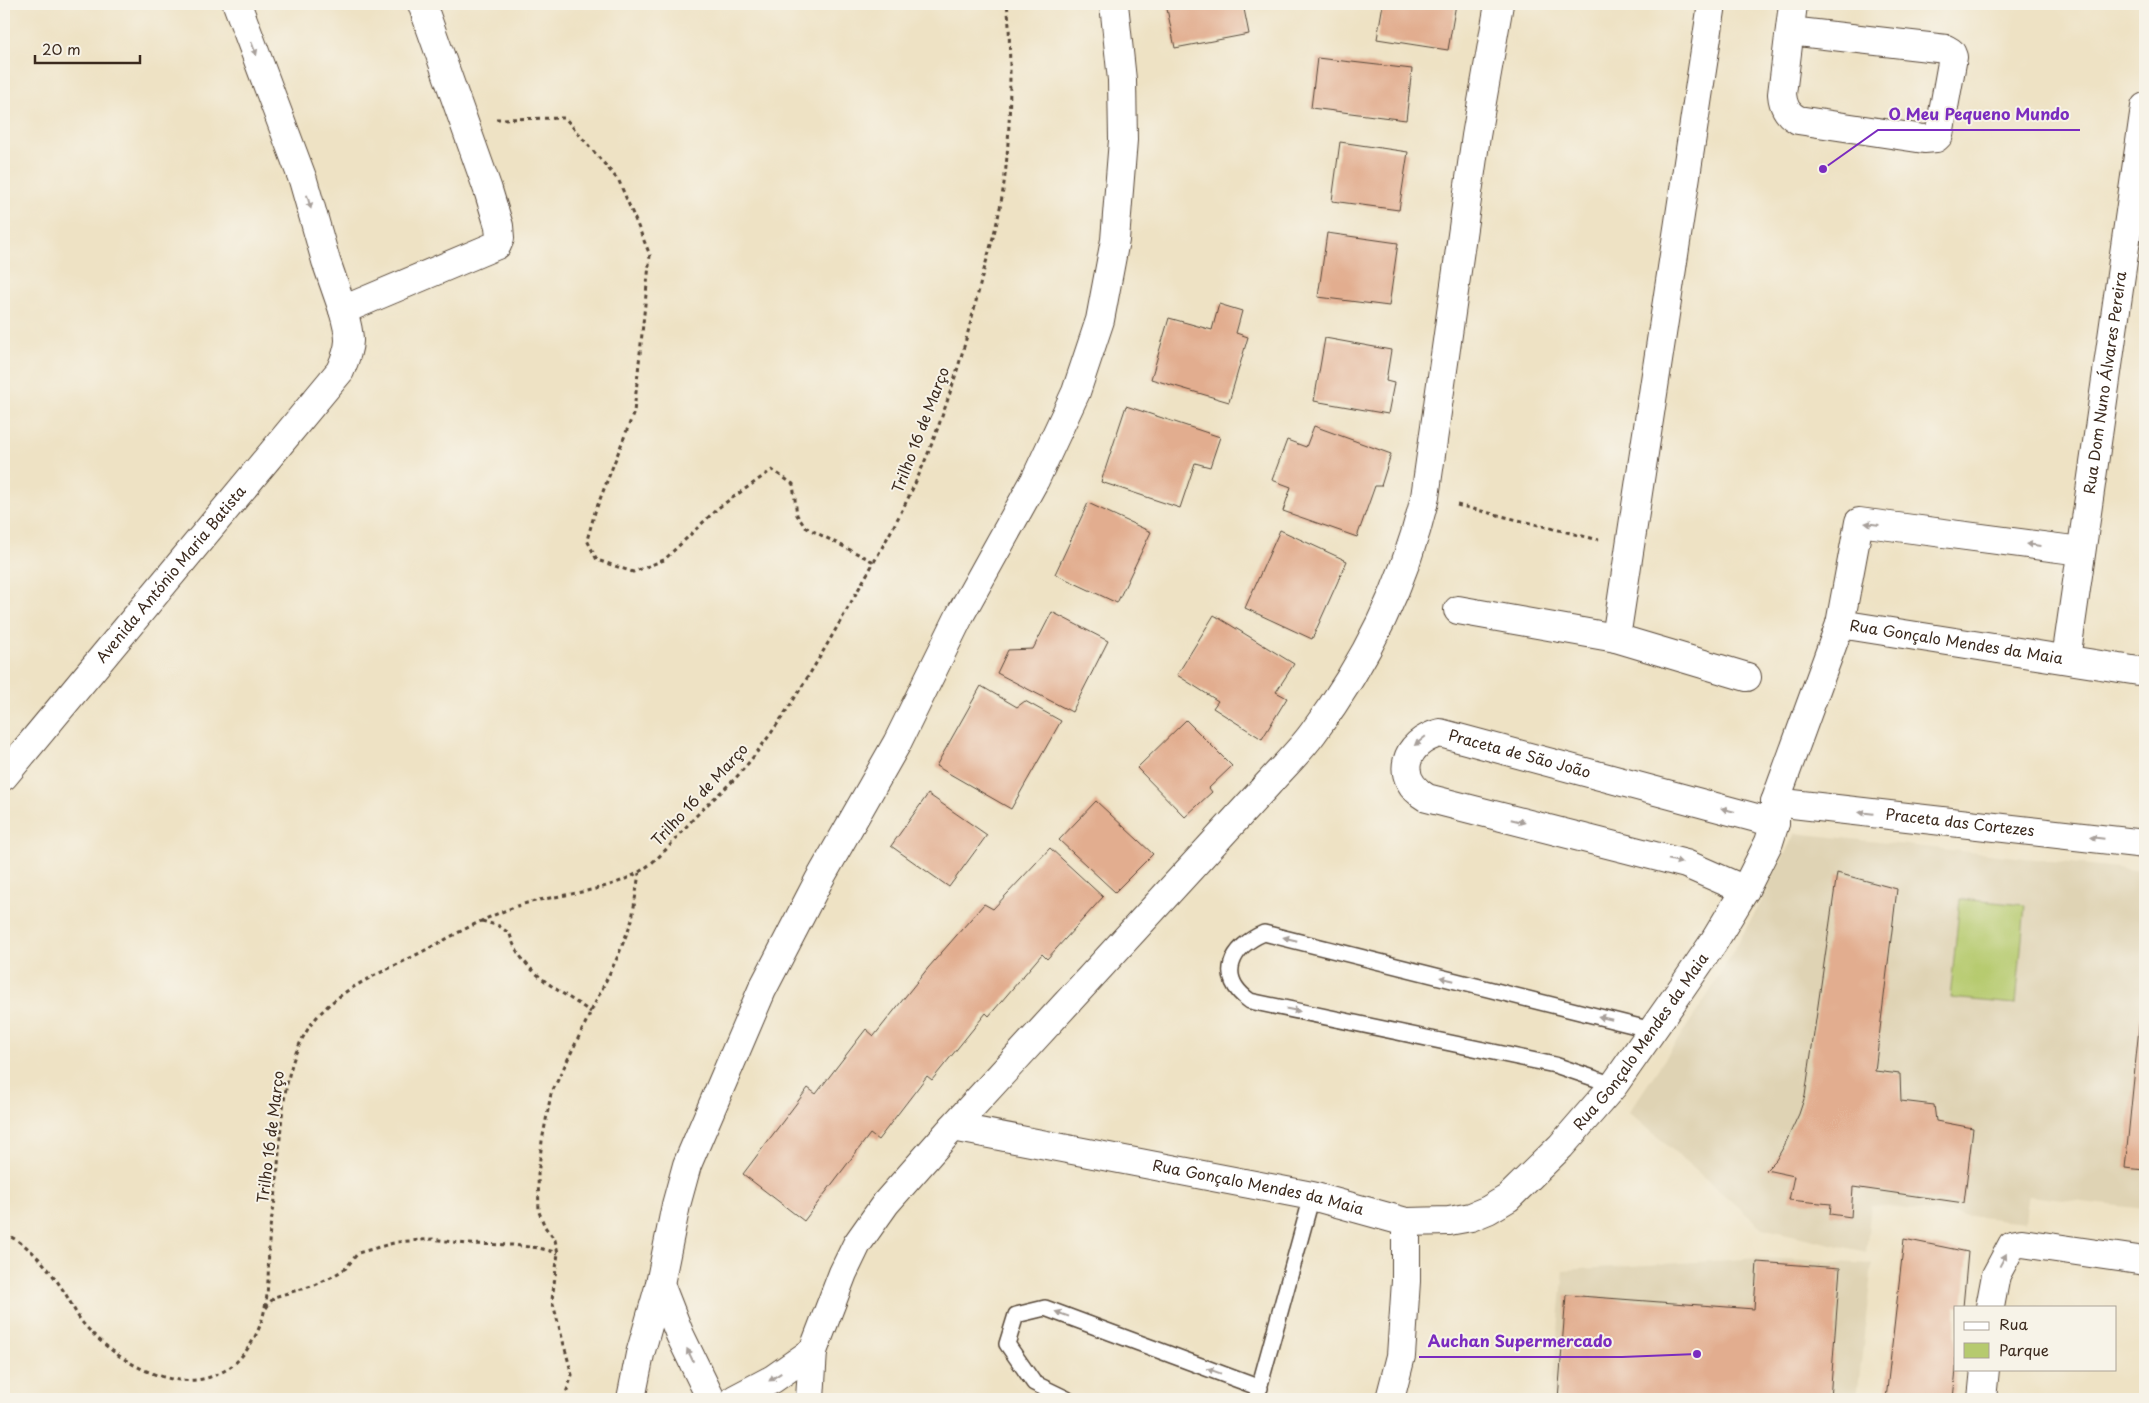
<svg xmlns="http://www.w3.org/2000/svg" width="2149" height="1403" font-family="'Playpen Sans',sans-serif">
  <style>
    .built { fill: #dfd3b4 }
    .green { fill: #b6ca6e; stroke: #787a46 }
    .building { fill: #e2ad8f }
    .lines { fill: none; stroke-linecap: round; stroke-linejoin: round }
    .lane-casing { stroke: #564637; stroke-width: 18 }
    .street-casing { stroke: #564637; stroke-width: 30 }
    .path { stroke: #564637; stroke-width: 3; stroke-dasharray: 4 4; stroke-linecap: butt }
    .lane { stroke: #fff; stroke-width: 15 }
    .street { stroke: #fff; stroke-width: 28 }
    .oneway { fill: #a79f9a }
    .labels { text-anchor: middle; stroke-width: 4; stroke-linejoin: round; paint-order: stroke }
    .street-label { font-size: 15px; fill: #3b2a1e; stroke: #f7f3e8 }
    .leader { fill: none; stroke: #7b2cbf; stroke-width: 2 }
    .callout-dot { fill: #7b2cbf; stroke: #f7f3e8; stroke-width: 2 }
    .callout-label { font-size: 16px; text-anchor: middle; font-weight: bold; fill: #7b2cbf; stroke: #f7f3e8; stroke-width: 4; stroke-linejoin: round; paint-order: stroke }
  </style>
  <rect width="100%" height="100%" fill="#f7f3e8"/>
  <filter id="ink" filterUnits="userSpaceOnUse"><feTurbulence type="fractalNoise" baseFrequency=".02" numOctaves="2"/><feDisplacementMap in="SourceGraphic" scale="10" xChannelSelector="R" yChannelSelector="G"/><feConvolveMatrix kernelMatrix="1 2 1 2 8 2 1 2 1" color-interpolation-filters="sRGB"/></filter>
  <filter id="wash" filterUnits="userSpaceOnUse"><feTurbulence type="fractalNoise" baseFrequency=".0096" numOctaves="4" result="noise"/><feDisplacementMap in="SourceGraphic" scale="20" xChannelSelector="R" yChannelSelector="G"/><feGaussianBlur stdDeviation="1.12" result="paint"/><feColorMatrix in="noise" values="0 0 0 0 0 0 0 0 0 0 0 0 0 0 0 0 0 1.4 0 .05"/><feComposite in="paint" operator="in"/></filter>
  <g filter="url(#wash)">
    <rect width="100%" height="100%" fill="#eee2c4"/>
    <path class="built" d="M1795 833 2145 871V1209L2028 1196 2025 1222 1871 1205 1866 1252 1762 1228 1629 1112 1706 998 1759 906Z
      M1762 1258 1872 1264 1857 1399H1551L1564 1270Z"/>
    <path class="green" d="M1960 899 2025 905 2016 1004 1950 998Z"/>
    <g id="blocks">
      <path class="building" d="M1166 4H1243L1249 34 1175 48Z
        M1383 4H1456L1448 50 1377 39Z
        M1317 58 1412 69 1406 120 1311 108Z
        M1340 142 1408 152 1399 210 1332 201Z
        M1327 233 1398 243 1389 306 1318 297Z
        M1219 304 1242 311 1236 333 1248 337 1229 402 1151 379 1169 318 1212 330Z
        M1325 338 1391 350 1386 381 1394 383 1388 414 1314 401Z
        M1126 406 1220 437 1210 467 1195 463 1180 508 1101 482Z
        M1314 426 1391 454 1381 486H1375L1357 537 1283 511 1291 487 1272 480 1287 440 1306 447Z
        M1088 503 1151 532 1117 603 1055 574Z
        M1280 530 1347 561 1312 639 1245 608Z
        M1052 612 1108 641 1072 712 997 673 1008 650 1033 649Z
        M1214 615 1294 664 1276 692 1287 698 1262 739 1213 708 1218 701 1177 675Z
        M981 686 1017 707 1025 701 1061 721 1011 809 936 766Z
        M1186 720 1232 766 1209 788 1212 792 1185 817 1137 768Z
        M928 794 987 835 949 887 891 846Z
        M1096 801 1153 854 1115 892 1059 840Z
        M1050 848 1103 897 1047 959 1042 954 989 1016 986 1013 932 1080 927 1076 878 1140 870 1134 804 1221 743 1174 808 1088 816 1094 866 1029 874 1036 928 968 984 904 993 909Z
        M1837 873 1897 889 1875 1071 1900 1074 1901 1101 1934 1105 1936 1121 1973 1128 1964 1203 1853 1187 1851 1217 1830 1214 1831 1204 1789 1200 1794 1176 1766 1170 1776 1160 1784 1146 1799 1114 1805 1096Z
        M2144 978H2145V1170L2125 1168Z
        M1904 1239 1968 1252 1963 1307H1955L1956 1369 1953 1399H1886Z
        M1757 1262 1840 1268 1830 1399H1558L1566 1295 1754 1309Z"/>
    </g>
  </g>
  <g filter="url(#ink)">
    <use href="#blocks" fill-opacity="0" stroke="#564637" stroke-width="1"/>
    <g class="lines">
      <g class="lane-casing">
        <path id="lane" d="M1614 1085 1555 1065 1250 1001C1216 977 1231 947 1264 933L1652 1030
          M1067 1399 1034 1383 1007 1344 1016 1315 1045 1308 1260 1388
          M1256 1399 1312 1196"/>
      </g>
      <g class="street-casing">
        <g id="street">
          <path d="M237 4 303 180 326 261 343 310"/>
          <path d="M1712 4 1616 638 1747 677"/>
          <path d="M1790 31 1946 49 1951 52 1953 57 1939 135 1936 138 1924 139 1798 120C1787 114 1783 106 1782 94L1793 4"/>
          <path d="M1458 610 1616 638"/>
          <path d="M1840 624 1859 522 2081 551"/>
          <path id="s1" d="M2066 659 2145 107"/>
          <path id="s2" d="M4 776 340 371C352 344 351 338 343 310L497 245 500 238 499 226 488 190 422 4"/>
          <path id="s3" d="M1775 802 2145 844"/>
          <path id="s4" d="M1745 890 1686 864 1427 798C1393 778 1404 742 1440 733L1775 823"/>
          <path id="s5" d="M953 1127 1312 1196 1406 1222 1449 1221 1471 1217 1488 1210 1508 1198 1561 1146 1614 1085 1680 991 1713 943 1745 890 1769 842 1775 823V802L1840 624 2145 672"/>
          <path d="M660 1284 680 1335 711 1399"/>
          <path d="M1990 1307 1996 1275 2012 1245 2022 1243 2145 1261"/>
          <path d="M631 1399 640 1354 660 1284 676 1205 687 1165 762 990 819 880 897 743 960 615 1035 480 1076 392 1100 320 1115 240 1123 140 1122 80 1114 4"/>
          <path d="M735 1399 773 1379 813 1351"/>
          <path d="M810 1399 813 1351 843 1273 857 1244 886 1203 953 1127 1268 784C1283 767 1300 751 1313 733 1366 662 1405 582 1425 497L1476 136 1499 4"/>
          <path d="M1390 1399 1401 1356 1406 1281V1222"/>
          <path d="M1982 1399 1985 1369"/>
        </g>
      </g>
      <path class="path" d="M496 119 565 118 619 181 650 255 634 412 595 512 587 540 597 560 633 572 664 560 718 508 772 470 793 484 797 515 805 527 874 562
        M1457 505 1599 540
        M482 921 499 926 510 934C519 971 562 992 591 1012
        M4 1234C27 1242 48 1267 61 1287 69 1298 74 1311 82 1322 113 1359 174 1398 222 1372 234 1366 243 1356 250 1345 274 1309 266 1269 270 1228 271 1219 274 1209 275 1199 282 1141 277 1063 317 1017 342 988 377 975 410 958 448 939 486 915 527 903 565 893 609 892 642 870 665 855 679 833 698 814 712 799 728 787 741 772 782 723 814 668 845 613 868 572 892 532 912 490 943 424 964 352 981 281 987 258 994 236 999 213 1009 164 1010 113 1010 64 1009 44 1010 24 1007 4
        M266 1308 274 1297 315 1285 335 1275 346 1268 358 1253 397 1242 433 1239 466 1244 512 1245 539 1248 558 1253
        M564 1399 572 1375 552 1300 558 1253 555 1240 545 1227 539 1212 538 1175 542 1141 551 1094 618 956 632 920 639 873"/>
      <use href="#lane" class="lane"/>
      <use href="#street" class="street"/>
    </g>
    <defs><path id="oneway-solid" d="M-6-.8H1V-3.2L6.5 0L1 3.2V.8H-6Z" transform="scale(1.25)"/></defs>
    <g class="oneway">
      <use href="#oneway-solid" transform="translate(254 49) rotate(69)"/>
      <use href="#oneway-solid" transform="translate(309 202) rotate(74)"/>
      <use href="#oneway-solid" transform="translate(1872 524) rotate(-173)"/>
      <use href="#oneway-solid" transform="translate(2033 545) rotate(-173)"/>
      <use href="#oneway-solid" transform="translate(1420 741) rotate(141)"/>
      <use href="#oneway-solid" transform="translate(1728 810) rotate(-165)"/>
      <use href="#oneway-solid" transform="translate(1866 813) rotate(-174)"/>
      <use href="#oneway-solid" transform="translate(1518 821) rotate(14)"/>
      <use href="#oneway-solid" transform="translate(2097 838) rotate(-174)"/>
      <use href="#oneway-solid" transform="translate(1675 861) rotate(14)"/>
      <use href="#oneway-solid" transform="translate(1290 939) rotate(-166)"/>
      <use href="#oneway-solid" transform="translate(1447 979) rotate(-166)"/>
      <use href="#oneway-solid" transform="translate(1293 1010) rotate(12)"/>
      <use href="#oneway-solid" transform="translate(1605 1018) rotate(-166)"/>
      <use href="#oneway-solid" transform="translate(2003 1260) rotate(-62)"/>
      <use href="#oneway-solid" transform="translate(1062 1314) rotate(-160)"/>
      <use href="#oneway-solid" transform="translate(690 1355) rotate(-116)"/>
      <use href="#oneway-solid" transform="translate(1214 1371) rotate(-160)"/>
      <use href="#oneway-solid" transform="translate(775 1377) rotate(147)"/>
    </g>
  </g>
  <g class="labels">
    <g class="street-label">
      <text dy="5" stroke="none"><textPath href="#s1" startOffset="279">Rua Dom Nuno Álvares Pereira</textPath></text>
      <text transform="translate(921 430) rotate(-69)" y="5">Trilho 16 de Março</text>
      <text dy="5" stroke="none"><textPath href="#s2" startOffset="262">Avenida António Maria Batista</textPath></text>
      <text dy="5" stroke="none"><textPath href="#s5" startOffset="1362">Rua Gonçalo Mendes da Maia</textPath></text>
      <text dy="5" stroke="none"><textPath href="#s4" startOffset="504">Praceta de São João</textPath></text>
      <text transform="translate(700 795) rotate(-47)" y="5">Trilho 16 de Março</text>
      <text dy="5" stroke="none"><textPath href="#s3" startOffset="186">Praceta das Cortezes</textPath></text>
      <text dy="5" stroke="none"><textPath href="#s5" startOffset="776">Rua Gonçalo Mendes da Maia</textPath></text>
      <text transform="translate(271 1137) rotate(-83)" y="5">Trilho 16 de Março</text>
      <text dy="5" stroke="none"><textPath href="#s5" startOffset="311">Rua Gonçalo Mendes da Maia</textPath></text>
    </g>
  </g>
  <path class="leader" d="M1823 169L1878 130H2080M1697 1354L1622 1357H1419"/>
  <g class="callout-dot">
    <circle cx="1823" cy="169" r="5"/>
    <circle cx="1697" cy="1354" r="5"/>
  </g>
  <g class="callout-label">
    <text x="1979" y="120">O Meu Pequeno Mundo</text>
    <text x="1520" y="1347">Auchan Supermercado</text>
  </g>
  <rect width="2149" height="1403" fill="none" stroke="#f7f3e8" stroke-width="20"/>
  <rect x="1954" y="1306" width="162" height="65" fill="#f7f3e8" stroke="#aca397"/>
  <rect x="1964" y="1322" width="25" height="8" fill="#ffffff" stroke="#aca397"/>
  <text x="1999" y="1330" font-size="15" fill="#3b2a1e">Rua</text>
  <rect x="1964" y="1343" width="25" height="15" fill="#b6ca6e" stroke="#aca397"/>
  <text x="1999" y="1356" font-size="15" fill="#3b2a1e">Parque</text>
  <path d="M35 55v8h105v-8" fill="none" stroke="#3b2a1e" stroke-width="2.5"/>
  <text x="42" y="55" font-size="15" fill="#3b2a1e" stroke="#f7f3e8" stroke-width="4" paint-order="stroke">20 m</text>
</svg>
